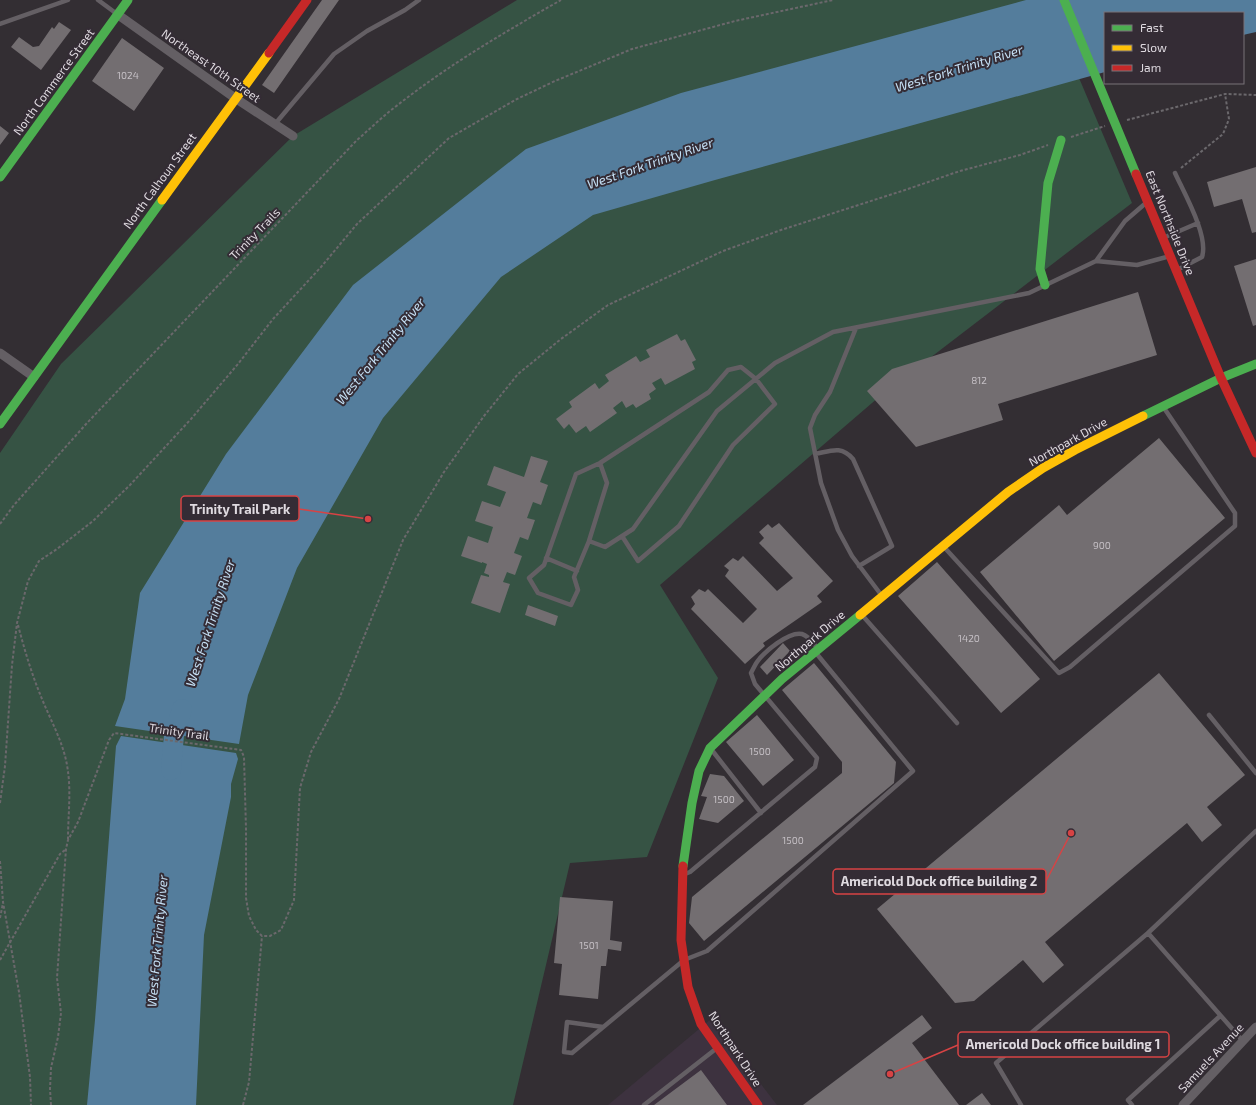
<svg xmlns="http://www.w3.org/2000/svg" width="1256" height="1105" font-family="'Exo 2',sans-serif">
  <style>
    .built { fill: #3d323f }
    .green { fill: #365344 }
    .water { fill: #547d9c }
    .lines { fill: none; stroke-linecap: round; stroke-linejoin: round }
    .river { stroke: #547d9c; stroke-width: 20 }
    .building { fill: #736e71 }
    .path { stroke: #6b686c; stroke-width: 2; stroke-dasharray: 3 2; stroke-linecap: butt }
    .lane { stroke: #645f64; stroke-width: 4.5 }
    .street { stroke: #645f64; stroke-width: 9 }
    .fast { stroke: #4caf50; stroke-width: 9 }
    .slow { stroke: #ffc107; stroke-width: 9 }
    .jam { stroke: #c62828; stroke-width: 9 }
    .labels { text-anchor: middle; stroke-width: 4; stroke-linejoin: round; paint-order: stroke }
    .number-label { font-size: 10px; fill: #c4bfc4 }
    .street-label { font-size: 12px; fill: #dfdae0; stroke: #342c35 }
    .water-label { font-size: 13px; font-style: italic; fill: #c6e1f6; stroke: #342c35 }
    .leader { fill: none; stroke: #d74344; stroke-width: 1.5 }
    .callout-dot { fill: #d74344; stroke: #342c35; stroke-width: 1.5 }
    .callout { fill: #342c35; stroke: #d74344; stroke-width: 1.5 }
    .callout-label { font-size: 13px; text-anchor: middle; font-weight: bold; fill: #dfdae0 }
  </style>
  <rect width="100%" height="100%" fill="#332e33"/>
  <path class="built" d="M711 1019 777 1105H608Z"/>
  <path class="green" d="M517 0H1046L1132 203 879 397 660 585 718 678 647 857 570 863 513 1105H0V453L61 364 293 136Z"/>
  <path class="water" d="M1026 0H1256V32L1243 35V13H1105V72L715 180 593 215 501 277 383 418 297 568 248 695 239 744 115 726 125 699 140 593 226 454 353 285 526 149 681 93Z
    M121 736 236 753 238 759 231 784V797L204 935 196 1105H87L95 1020 116 746Z"/>
  <g class="lines">
    <path class="river" d="M171 770 174 735 182 709"/>
  </g>
  <path class="building" d="M322 0H339L274 93 262 85Z
    M59 22 71 30 41 70 11 47 19 37 33 47 39 46 52 27 54 29Z
    M122 38 164 68 134 111 92 81Z
    M0 126 9 133 0 145Z
    M1256 167V232L1252 233 1242 199 1214 207 1207 182Z
    M1256 259V325L1253 326 1234 266Z
    M1138 292 1157 355 998 404 1003 420 916 447 867 391 892 369Z
    M677 334 681 341 685 339 696 360 692 362 695 369 665 385 661 378 652 383 656 389 649 394 651 399 636 408 633 404 626 408 622 401 613 408 617 413 590 432 586 426 576 433 569 424 564 429 556 419 572 407 569 402 595 383 599 389 609 381 605 375 636 356 640 362 650 357 646 350Z
    M1159 438 1225 518 1054 661 980 572 1059 505 1067 515Z
    M531 456 548 461 540 482 548 485 541 505 533 502 527 518 535 520 528 540 520 537 514 553 522 556 515 575 507 572 503 582 510 584 500 613 471 603 481 575 489 577V575L484 573 487 564 482 562V563L461 556 468 536 488 543 493 527 475 521 482 501 500 507 506 492 487 485 494 466 524 477Z
    M779 523 833 581 817 596 822 602 763 643 765 646 745 664 691 609 695 604 691 597 699 589 705 592 708 589 743 623 757 609 725 576 729 570 724 566 733 558 738 561 743 556 777 591 793 578 759 543 764 538 759 532 768 524 772 528Z
    M937 562 1040 679 1001 713 898 596Z
    M528 605 558 616 555 626 525 615Z
    M783 643 790 651 767 675 760 667Z
    M814 663 896 762 894 783 704 941 689 923 692 897 842 773V762L782 690Z
    M1159 673 1245 775 1207 807 1222 825 1202 842 1187 823 1045 942 1064 965 1043 983 1023 960 974 1001 955 1003 877 909Z
    M757 715 794 760 763 786 726 742Z
    M710 774 724 776 744 801 718 823 699 819 707 797 701 796Z
    M560 897 613 901 610 940 622 942 621 951 608 949 606 966H601L598 999 559 995 562 964 554 963Z
    M922 1015 932 1028 912 1043 959 1105H803Z
    M701 1070 727 1105H654Z
    M982 1093 991 1105H966Z"/>
  <g class="lines">
    <path class="path" d="M1127 120 1225 94 1256 95
      M1071 137 1105 126
      M1181 168 1223 134 1229 119 1225 94
      M0 524 14 505 87 423 357 140C371 128 384 115 399 104 450 64 505 32 561 0
      M18 625C24 648 31 672 40 694 50 720 65 744 68 772 71 792 68 818 68 839
      M0 803 5 766 12 665 17 623 28 581 39 561 57 549 93 521 130 485 191 419 238 364 273 319 321 267 357 224 449 138 517 99 555 81 632 49 735 21 833 0
      M0 861 3 902 19 992 30 1077 31 1105
      M0 918 3 903
      M0 960 60 854 65 850
      M51 1105 50 1089 51 1068 58 1037 61 1013 57 978 66 849 68 840 78 822 109 740 114 733 241 750 244 757 246 829V898L249 916 256 930 262 936H270L281 930 294 900 300 788 311 752 339 699 403 540 444 472 484 416 518 374 561 339 608 305 723 251 781 230 905 190 960 171 1020 155 1048 145
      M243 1105 249 1082 262 936"/>
    <path class="lane" d="M98 0 117 14
      M0 24 68 0
      M275 124 334 54 367 31 405 10 419 0
      M1175 173C1184 193 1209 236 1202 257L1177 270
      M1147 202 1125 221 1096 261 1137 265 1170 256
      M1163 238 1198 223
      M856 328 830 392 815 415 810 428 821 483 838 530 852 556 882 596
      M815 454C831 451 841 445 853 459L892 546 859 566
      M622 536 638 561 679 526 733 445 775 404 756 379 741 367 728 370 709 392 600 463 607 483 589 541 605 547 633 529 717 411 775 363 833 332 1029 293 1096 261
      M589 541 574 577 578 590 571 605 538 593 529 578 544 565 576 474 600 463
      M944 547 1059 673 1070 667 1235 526V513L1164 408
      M546 558 577 571
      M862 615 957 723
      M1209 715 1256 773
      M711 749 761 813
      M685 874 690 872 815 767 817 758 755 684 751 673C753 669 755 665 757 662 764 652 789 631 802 634 809 636 813 643 818 649
      M1148 933 1256 831
      M603 1027 567 1022 564 1052 572 1053 684 960 707 951 913 771 816 653
      M644 1105 717 1048
      M1021 1105 996 1063 1148 933 1243 1041
      M1132 1105 1128 1100 1220 1016"/>
    <path class="street" d="M117 14 235 98 293 136
      M0 353 34 377
      M1183 1105 1256 1027"/>
    <path class="fast" d="M1064 0 1136 174
      M0 177 128 0
      M1045 285 1040 269 1048 183 1061 140
      M1143 416 1221 378 1256 364
      M0 424 162 200
      M683 866 692 803 699 771 710 748 782 679 860 615"/>
    <path class="slow" d="M162 200 269 53
      M860 615 1008 492 1043 468 1075 450 1143 416"/>
    <path class="jam" d="M269 53 307 0
      M1136 174 1221 378 1256 453
      M683 866 681 940 688 987 701 1024 758 1105"/>
  </g>
  <g class="labels">
    <g class="number-label">
      <text x="128" y="79">1024</text>
      <text x="979" y="384">812</text>
      <text x="1102" y="549">900</text>
      <text x="969" y="642">1420</text>
      <text x="760" y="755">1500</text>
      <text x="724" y="803">1500</text>
      <text x="793" y="844">1500</text>
      <text x="589" y="949">1501</text>
    </g>
    <g class="street-label">
      <text transform="translate(211 66) rotate(35)" y="4">Northeast 10th Street</text>
      <text transform="translate(54 82) rotate(-54)" y="4">North Commerce Street</text>
      <text transform="translate(160 181) rotate(-54)" y="4">North Calhoun Street</text>
      <text transform="translate(1170 223) rotate(68)" y="4">East Northside Drive</text>
      <text transform="translate(255 234) rotate(-46)" y="4">Trinity Trails</text>
      <text transform="translate(1068 442) rotate(-29)" y="4">Northpark Drive</text>
      <text transform="translate(810 641) rotate(-40)" y="4">Northpark Drive</text>
      <text transform="translate(179 732) rotate(8)" y="4">Trinity Trail</text>
      <text transform="translate(735 1049) rotate(57)" y="4">Northpark Drive</text>
      <text transform="translate(1211 1058) rotate(-47)" y="4">Samuels Avenue</text>
    </g>
    <g class="water-label">
      <text transform="translate(959 68) rotate(-17)" y="5">West Fork Trinity River</text>
      <text transform="translate(650 163) rotate(-19)" y="5">West Fork Trinity River</text>
      <text transform="translate(380 351) rotate(-51)" y="5">West Fork Trinity River</text>
      <text transform="translate(210 623) rotate(-72)" y="5">West Fork Trinity River</text>
      <text transform="translate(157 941) rotate(-85)" y="5">West Fork Trinity River</text>
    </g>
  </g>
  <path class="leader" d="M368 519L299 509M1071 833L1046 881M890 1074L958 1045"/>
  <g class="callout-dot">
    <circle cx="368" cy="519" r="4"/>
    <circle cx="1071" cy="833" r="4"/>
    <circle cx="890" cy="1074" r="4"/>
  </g>
  <g class="callout">
    <rect x="181" y="496" width="118" height="25" rx="4"/>
    <rect x="833" y="869" width="213" height="25" rx="4"/>
    <rect x="958" y="1032" width="211" height="25" rx="4"/>
  </g>
  <g class="callout-label">
    <text x="240" y="514">Trinity Trail Park</text>
    <text x="939" y="886">Americold Dock office building 2</text>
    <text x="1063" y="1049">Americold Dock office building 1</text>
  </g>
  <rect x="1104" y="12" width="140" height="72" fill="#342c35" stroke="#787279"/>
  <rect x="1112" y="25" width="20" height="6" fill="#4caf50" stroke="#787279"/>
  <text x="1140" y="32" font-size="12" fill="#dfdae0">Fast</text>
  <rect x="1112" y="45" width="20" height="6" fill="#ffc107" stroke="#787279"/>
  <text x="1140" y="52" font-size="12" fill="#dfdae0">Slow</text>
  <rect x="1112" y="65" width="20" height="6" fill="#c62828" stroke="#787279"/>
  <text x="1140" y="72" font-size="12" fill="#dfdae0">Jam</text>
</svg>
